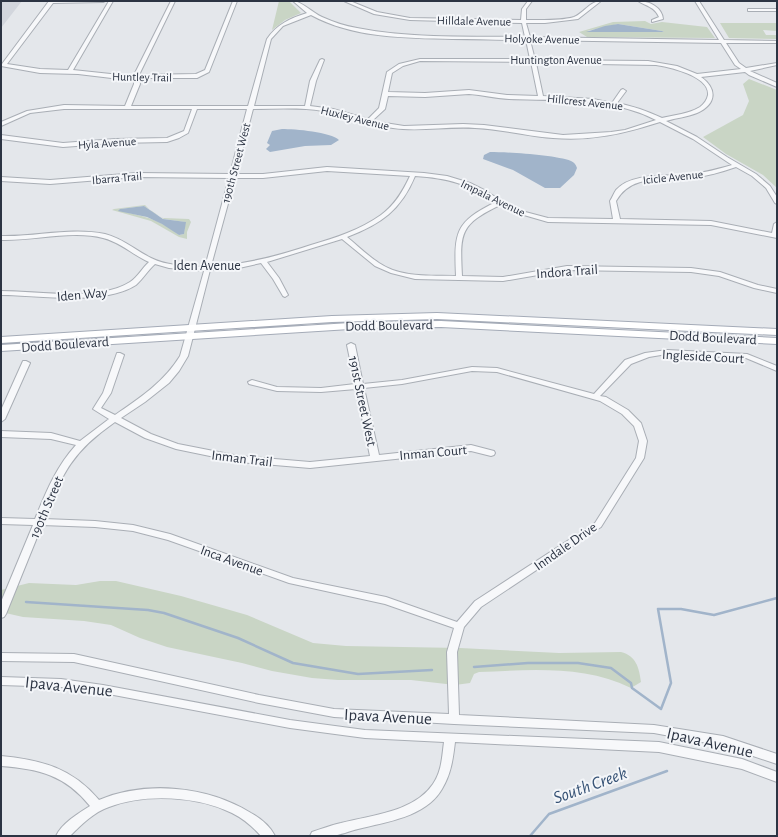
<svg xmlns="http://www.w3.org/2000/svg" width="778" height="837" font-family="'Alegreya Sans',sans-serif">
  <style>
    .built { fill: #d2d6dd }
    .green { fill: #c9d5c5; fill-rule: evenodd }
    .water { fill: #a1b4ca }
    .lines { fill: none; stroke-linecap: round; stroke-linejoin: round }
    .stream { stroke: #a1b4ca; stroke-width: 2.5 }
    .minor-casing { stroke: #a9aeb5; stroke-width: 2 }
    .major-casing { stroke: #a4abb7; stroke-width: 2 }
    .minor { fill: #f7f8fa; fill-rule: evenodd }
    .major { fill: #fff; fill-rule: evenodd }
    .labels { text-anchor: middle; stroke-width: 4; stroke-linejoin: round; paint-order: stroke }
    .far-street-label { font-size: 12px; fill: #2c3443; stroke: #f4f6f9 }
    .street-label { font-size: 14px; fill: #2c3443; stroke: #f4f6f9 }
    .near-street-label { font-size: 17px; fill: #2c3443; stroke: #f4f6f9 }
    .near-water-label { font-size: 18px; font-style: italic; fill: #375376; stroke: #f4f6f9 }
  </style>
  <rect width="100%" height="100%" fill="#e4e7eb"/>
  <path class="built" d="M1 1H22L1 28Z"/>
  <path class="green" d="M279 1H289L301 13 285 20 272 30Z
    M645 21 651 24 662 22 707 27 715 38 587 37 579 32 613 22ZM618 24 662 31 664 32 587 31Z
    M720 23H777V31L763 30 766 35H777V39L729 38Z
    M749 79 777 90V188L763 175 726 154 703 137 743 115 749 101 743 84Z
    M145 205 152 212 163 218 189 219 191 222 187 232V239L179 237 151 221 112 210 114 209ZM144 206 164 219 185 222 184 234 179 235C169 227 157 220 145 217 136 214 128 214 120 209Z
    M100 581H116L181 596 247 615 313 643 346 646 460 648 559 653 621 652C636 656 639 667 641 682L631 688C584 665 530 670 479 672L474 674 470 683 455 685 411 680H338L312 678 272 671 242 663 167 647 140 638 111 625 84 621 23 617 1 612V590L29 583 76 585Z"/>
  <path class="water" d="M618 24 662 31 664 32H586L605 26Z
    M282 129C295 129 331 132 339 140L331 145 305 146 270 152 266 149 270 145 267 143 272 131Z
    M490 152C508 152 556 155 571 161 575 163 576 165 577 168L574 175 560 188H545L513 170 483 159 484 155Z
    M144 206 163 219 186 222 184 234 179 235 162 224 147 217 118 211 120 209Z"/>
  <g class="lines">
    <path class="stream" d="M26 602 148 610 164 613 238 638 293 663 358 674 432 670
      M474 667 528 663H578L611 668 631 683 632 688 661 709 671 683 658 609H681L714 615 777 598
      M530 836 549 814 667 771"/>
    <g class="minor-casing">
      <path id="minor" d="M49 1H105L103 2 53 3 7 64 40 69 68 70 109 1H113L73 70 120 75H134L171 1H175L139 75 196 74 205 70 233 1H237L209 72 197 78H139L140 84 131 106H248L267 39C277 24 291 18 307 13L293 1C301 1 313 13 322 17 333 22 345 26 357 28 412 39 469 36 525 37L522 23 410 20 374 14 344 1H350L377 12 410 18 521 20 522 9 528 1H532L526 9V20C539 20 561 21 574 17 584 13 590 1 601 1L578 19 545 23H526L530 37 719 40 695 1H699L724 40 777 41V43H726L739 63 746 68 777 63V65L750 71 777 83V87L749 75 745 72 701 77C718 89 716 105 697 113 687 117 676 118 666 121L697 137 727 157 756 174 770 186 777 197V204L775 203 766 188 752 176 736 167C722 172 707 176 691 178 664 181 632 173 616 201L620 219 711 221 772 233 774 224 777 222V238L711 225 548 222 510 211 500 205C459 225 460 233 462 276L503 277 567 266 691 268 720 272 758 285 777 289V293L754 288 719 276 691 272 567 270 503 281 415 279 391 273 375 266 342 239 267 262 279 278 288 295 285 297 283 296 273 279 261 263 239 268 210 270 188 356 179 371 169 383 145 402 121 418 151 434 178 444 239 456 310 462 370 456 356 389 321 392 277 391 249 384 248 382 252 380 277 387 321 388 355 384 347 345 351 343 355 345 363 384 402 380 472 367 497 368 594 394 625 360 645 353 667 350 747 354 777 366V371L746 358 667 354 649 357 631 364 600 396 606 397 628 410 641 423 647 441 644 458 601 527 481 607 464 627 457 652 459 715 654 725 723 736 777 754V764L723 746 654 733 454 724 334 717 259 703 74 662 1 661V653L74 654 259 695 334 709 449 714 447 652 454 628 385 604 289 583 168 540 133 531 95 527 42 525 6 614 4 617 1 618V602L33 525 1 524V518L35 519C46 492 56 467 76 445L51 439 1 437V431L51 433 80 441 109 419 93 409 103 393 117 353H120L124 355 111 393 101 408 115 415C140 398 164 382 180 356L204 271 169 268 155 264C148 270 143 279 136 285 104 306 38 295 1 295V291C38 291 98 302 130 282 138 277 142 268 149 262 133 255 120 242 103 238 73 230 33 241 1 240V236C35 237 71 227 105 234 122 238 135 250 151 258 167 266 186 266 205 267L229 178 137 177 50 184 1 181V177L50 180 137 173 230 174 247 109H197L188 133 179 138 167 142 116 143 63 147 1 139V135L63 143 116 139 167 138 184 131 192 109H64L30 113 1 126V122L27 111 64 105 125 106 134 84V78L120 79 78 74 40 73 1 66V64H2ZM311 15C353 38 405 38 452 39 476 39 501 40 526 40L530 59H420L399 64 387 72 379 108 368 119 333 109 310 106 316 81 324 60 322 59 320 60 310 81 305 106H254L271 39 283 26ZM530 40 721 43 735 65 741 69 697 74 677 66 648 61 535 60ZM420 61 531 62 538 96 507 95 469 90 425 93 388 92 392 73 403 66ZM536 63 656 65C669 67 710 76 708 95 707 100 704 104 700 107 689 114 674 115 662 118 647 111 633 106 617 103L626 91 623 89 621 90 612 103 593 99 543 96ZM469 94C482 95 495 98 509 99 557 101 612 97 656 120L625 130 611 132 563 135 484 125 463 124 404 126 372 121 385 109 388 96 425 97ZM253 109C276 109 300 107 323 111 347 114 369 125 393 128 420 132 447 126 475 128 501 129 527 136 553 138 593 141 622 134 660 122L693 139 732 165C718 169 704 173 690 174 668 177 632 172 616 190 614 193 612 198 610 201L613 219 548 218 514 209 486 191 470 183 447 176 424 173 327 167 263 174H236ZM327 171 410 176C403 191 395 205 381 215 360 230 335 238 311 245 278 256 245 265 211 266L235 178H263ZM415 176C448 178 468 184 496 202 455 222 454 232 456 276 430 275 401 278 379 263 368 256 358 246 347 237 381 224 401 210 415 176ZM472 371 497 372 600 401 622 414 634 426 639 441 636 458 595 523 475 601 457 622 386 597 293 578 170 534 133 525 95 521 44 519C63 472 72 452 115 422L145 438 176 449 239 462 310 468 471 451 491 456 494 455 495 453 494 451 471 445 379 455 364 388 402 384Z
        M638 1C649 1 662 7 663 19L652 22V20L659 17C655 7 646 6 638 1Z
        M748 9H777V11H748Z
        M23 361H26L30 363 5 419 1 422V410Z
        M1 677 61 679 103 685 290 720 365 730 659 742 742 759 777 772V782L742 769 659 752 455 742C453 759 451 774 442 789 426 817 386 822 358 829 350 831 340 835 332 836 325 837 317 836 310 836L312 832C321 829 332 825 341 823 372 815 414 812 433 784 442 771 442 756 444 742L365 738 290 728 103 693 61 687 1 685Z
        M1 756C42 760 72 768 99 800 146 780 208 786 251 813 260 818 270 826 275 836H261C253 827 244 819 232 813 198 796 145 793 109 807 94 812 81 825 70 836H56C62 823 79 813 90 806 65 775 39 769 1 766Z"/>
    </g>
    <g class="major-casing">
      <path id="major" d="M437 313 777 329V335L437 319 332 322 1 343V337L332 316Z
        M441 321 777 338V344L441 327 366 328 1 351V345L366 322Z"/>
    </g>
    <use href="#minor" class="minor"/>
    <use href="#major" class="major"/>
  </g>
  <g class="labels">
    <g class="far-street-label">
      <text transform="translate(474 21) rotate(1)" y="4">Hilldale Avenue</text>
      <text transform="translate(542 39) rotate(1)" y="4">Holyoke Avenue</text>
      <text x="556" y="64">Huntington Avenue</text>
      <text transform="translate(142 77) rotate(1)" y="4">Huntley Trail</text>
      <text transform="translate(585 102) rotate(6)" y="4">Hillcrest Avenue</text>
      <text transform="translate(355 118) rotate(14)" y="4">Huxley Avenue</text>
      <text transform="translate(107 143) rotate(-4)" y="4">Hyla Avenue</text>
      <text transform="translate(236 163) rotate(-75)" y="4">190th Street West</text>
      <text transform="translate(673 177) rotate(-6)" y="4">Icicle Avenue</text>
      <text transform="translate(117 178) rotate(-5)" y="4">Ibarra Trail</text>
      <text transform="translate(493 198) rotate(26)" y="4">Impala Avenue</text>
    </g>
    <g class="street-label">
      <text x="207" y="270">Iden Avenue</text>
      <text transform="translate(567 271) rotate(-4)" y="5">Indora Trail</text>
      <text transform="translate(82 294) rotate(-5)" y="5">Iden Way</text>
      <text transform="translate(389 325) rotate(-1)" y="5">Dodd Boulevard</text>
      <text transform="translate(713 337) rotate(3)" y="5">Dodd Boulevard</text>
      <text transform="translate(65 344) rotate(-4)" y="5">Dodd Boulevard</text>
      <text transform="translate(703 356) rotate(3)" y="5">Ingleside Court</text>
      <text transform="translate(363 401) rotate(78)" y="5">191st Street West</text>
      <text transform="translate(433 452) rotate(-5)" y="5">Inman Court</text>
      <text transform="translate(242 458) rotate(7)" y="5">Inman Trail</text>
      <text transform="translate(46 507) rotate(-67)" y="5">190th Street</text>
      <text transform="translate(565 546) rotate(-35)" y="5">Inndale Drive</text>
      <text transform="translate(232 560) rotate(20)" y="5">Inca Avenue</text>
    </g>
    <g class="near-street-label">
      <text transform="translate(69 686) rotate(6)" y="6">Ipava Avenue</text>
      <text transform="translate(388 716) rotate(3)" y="6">Ipava Avenue</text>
      <text transform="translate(710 742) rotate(13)" y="6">Ipava Avenue</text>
    </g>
    <g class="near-water-label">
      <text transform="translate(590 785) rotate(-20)" y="6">South Creek</text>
    </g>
  </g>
  <rect width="778" height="837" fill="none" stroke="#2c3443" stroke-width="4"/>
</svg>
